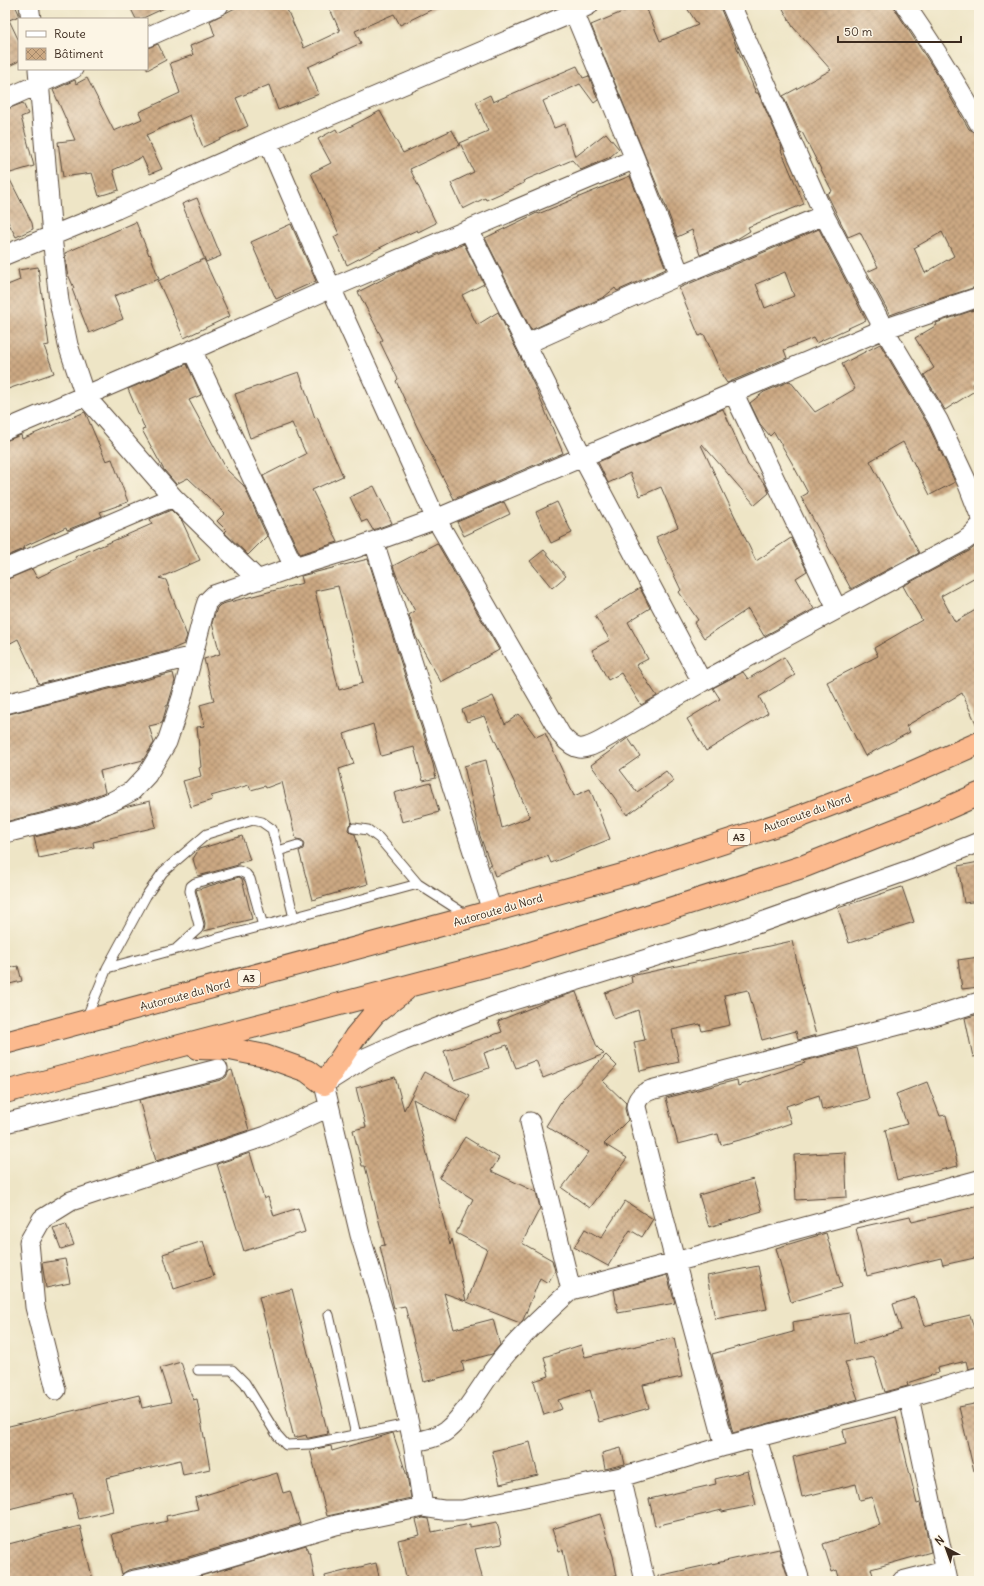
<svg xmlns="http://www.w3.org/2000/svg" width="984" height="1586" font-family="Delius,sans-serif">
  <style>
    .building { fill: url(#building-cross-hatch); fill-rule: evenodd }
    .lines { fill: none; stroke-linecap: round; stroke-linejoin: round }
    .lane-casing { stroke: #564637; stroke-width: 11 }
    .street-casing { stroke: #564637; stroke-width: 21 }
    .highway-casing { stroke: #564637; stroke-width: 24 }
    .lane { stroke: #fff; stroke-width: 9 }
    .street { stroke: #fff; stroke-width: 19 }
    .highway { stroke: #fcba8e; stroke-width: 22 }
    .labels { text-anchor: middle; stroke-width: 3; stroke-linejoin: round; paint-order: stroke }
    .shield { fill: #fcf5e5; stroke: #75675a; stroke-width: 1 }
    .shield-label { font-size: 10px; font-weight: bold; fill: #3b2a1e }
    .street-label { font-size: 11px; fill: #3b2a1e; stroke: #fcf5e5 }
  </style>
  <defs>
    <pattern id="building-cross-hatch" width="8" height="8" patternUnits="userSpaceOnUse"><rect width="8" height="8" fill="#cca983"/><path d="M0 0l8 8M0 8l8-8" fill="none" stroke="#a78a6b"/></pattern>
  </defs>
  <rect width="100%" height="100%" fill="#fcf5e5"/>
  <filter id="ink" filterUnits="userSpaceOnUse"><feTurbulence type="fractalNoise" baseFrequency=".025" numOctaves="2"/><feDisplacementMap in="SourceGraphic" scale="8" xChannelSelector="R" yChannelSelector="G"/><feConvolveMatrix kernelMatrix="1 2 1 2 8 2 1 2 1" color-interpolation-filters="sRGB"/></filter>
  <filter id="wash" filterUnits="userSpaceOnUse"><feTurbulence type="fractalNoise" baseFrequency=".012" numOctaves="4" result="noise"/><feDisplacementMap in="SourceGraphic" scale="16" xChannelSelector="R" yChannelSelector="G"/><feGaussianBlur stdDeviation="0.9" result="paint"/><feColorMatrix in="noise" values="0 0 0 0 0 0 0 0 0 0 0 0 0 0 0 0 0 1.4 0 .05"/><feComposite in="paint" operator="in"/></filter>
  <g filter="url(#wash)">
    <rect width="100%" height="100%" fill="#eee5c6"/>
    <g id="blocks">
      <path class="building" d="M10 5H15L19 14V16L9 20 19 41V61L5 68V7Z
        M129 5H171L141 19H136Z
        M234 5H285L304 48 340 31 328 5H441L400 25 394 14 355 31 361 43 308 67 319 94 278 110 269 85 236 98 248 126 203 147 190 115 146 135 162 169 150 174 142 157 113 170 119 190 99 196 92 173 63 177 58 142 75 140 53 90 75 80 76 84 87 78 114 131 142 119 139 112 180 93 170 63 193 55 190 46 215 36 210 21 235 8Z
        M639 5H645L660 41 698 25 685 5H719L756 93H758L781 144 782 150H781L804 204 748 227 750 231 737 239 700 255 692 230 677 237 666 207 591 25Z
        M781 5H894L896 11 934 69 969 129 977 133 979 138V286L923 304V303L890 315 867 272 878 267 860 232 848 237 827 194 832 191 802 132 800 133 783 96 831 70 793 27ZM942 232 954 256 925 273 914 248Z
        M158 44 166 60 147 70V48Z
        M577 66 583 78 589 76 598 100 594 103 580 84 543 101 554 128 565 124 575 157 606 133 619 149 610 157 581 170 572 160 523 181 524 183 486 200 485 198 463 209 451 183 474 172 460 143 488 131 476 102 490 95 493 102Z
        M23 103 28 114 21 117 34 166 7 174 32 223 33 229 16 237 5 216V110Z
        M380 111 403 153 452 130 460 145 410 169 436 223 418 232 417 230 395 240 347 265 334 237 339 234 311 173 331 163 318 139 336 129 338 133Z
        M630 176 666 269 617 291 615 288 604 297 531 330 485 238 537 213 538 214Z
        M197 198 221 256 206 262 182 204Z
        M136 222 149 255 150 254 159 279 114 296 123 319 89 333 72 289 74 288 67 272 65 253Z
        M291 224 316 281 276 299 251 242Z
        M819 229 866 320 816 343 813 338 784 350 787 358 727 383 723 377 704 334 699 336 679 288ZM785 272 794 296 765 308 756 284Z
        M464 244 484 284 462 295 477 325 498 312 535 387 563 453 454 499 418 429 396 381 398 379 380 342 383 340 358 292 397 272Z
        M204 259 230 316 184 338 158 281Z
        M38 267 49 345 44 346 54 373 5 390V286L20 280 18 270Z
        M977 309 979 312V379L972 384 976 390 945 410 924 375 934 368 915 338 937 325 936 323Z
        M880 344 928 425 955 482 930 495 903 442 870 461 919 553 851 589 801 497 808 493 792 463 774 432 770 436 760 424 750 403 764 392 790 381 815 412 855 389 842 364Z
        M187 364 201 395 189 400 227 470 244 486 267 536 248 555 224 532 226 530 217 521 225 513 188 478 176 484 164 470 142 430 145 429 128 389Z
        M299 372 315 418 317 417 343 476 312 490 338 542 300 554 263 476 306 454 292 423 250 438 235 394Z
        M723 409 748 465 765 484 769 493 755 505 702 444 701 445 756 561 791 538 807 571 796 578 814 609 764 636 748 609 704 638 694 623 698 620 679 592 681 590 656 537 678 527 661 487 640 496 630 473 608 483 598 462Z
        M85 412 106 461 112 459 128 502 100 512 102 516 67 530 66 527 23 547 24 549 5 557V441L21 435 22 439Z
        M374 486 392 523 373 530 367 520 362 522 350 497Z
        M504 502 510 514 464 536 457 522Z
        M557 502 572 533 551 543 536 512Z
        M171 510 182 521 200 560 159 578 166 580 187 636 184 644 168 651 39 684 18 639 5 646V580L32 569 37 578 76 559 75 557 99 546V547L152 524 150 519Z
        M437 543 499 650 441 682 416 637 409 615 415 611 397 577 393 566Z
        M979 544V575L941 596 955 622 979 608V730L962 693 906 726 910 732 865 756 827 682 878 656 874 648 922 620 903 586 969 551Z
        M544 550 566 576 552 588 530 561Z
        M368 559 433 764 436 778 423 781 414 747 381 756 373 724 344 734 354 764 339 769 352 822 349 825 348 830 351 833 355 834 368 884 312 900 299 851 303 849 304 844 302 840 296 839 282 782 266 788 265 786 251 790 249 785 211 796 212 800 191 807 183 781 201 776 199 768 201 767 197 727 205 726 200 705 214 701 204 659 220 654 212 623 217 608 220 605 226 603 303 583 301 576ZM338 586 363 683 339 690 315 591Z
        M640 588 650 608 628 622 648 659 636 665 657 696 641 705 621 673 608 680 592 650 610 640 595 616Z
        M784 657 795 675 759 697 768 713 706 751 687 719 720 699 713 688 743 672 748 679Z
        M173 673 175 681 168 705 166 706V709L162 723 149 726 154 743 143 760 100 771 105 792 75 804 5 822V715Z
        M493 696 505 724 519 714 536 737 545 733 574 796 590 789 610 839 551 863 548 856 495 876 480 836 464 766 486 760 502 828 530 817 484 716 467 722 462 710Z
        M628 738 640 756 620 770 637 792 666 771 674 781 627 815 591 765Z
        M431 783 439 812 402 822 394 793Z
        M150 801 156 827 93 842 94 847 39 858 34 837 81 826 124 807Z
        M242 836 250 860 238 863V865L198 876 193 859 199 849Z
        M979 862V901L964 903 958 866Z
        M239 877 242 879 252 919 204 931 205 923 196 890Z
        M902 887 914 922 849 943 838 908Z
        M792 941 802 984 816 1035 798 1040 796 1031 762 1040 748 990 724 995 730 1025 702 1031 700 1024 672 1030 679 1062 640 1071 634 1042 645 1040 638 1010 614 1019 605 993 632 983 631 976Z
        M979 957V987L962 989 958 960Z
        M18 966 22 981 5 985V969Z
        M576 992 597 1047 604 1054 543 1078 536 1060 516 1068 507 1045 484 1053 489 1068 454 1080 444 1051 502 1032 498 1021 551 1000Z
        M979 1014V1056L973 1057 965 1018Z
        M857 1048 869 1099 822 1110 819 1095 786 1106 791 1123 751 1137 721 1145 718 1134 678 1144 666 1098 737 1080 738 1086 805 1063 804 1061Z
        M606 1055 617 1066 603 1081 626 1103 625 1109 628 1120 604 1144 627 1158 590 1208 562 1188 589 1152 546 1126 562 1100Z
        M232 1070 249 1130 156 1161 139 1100 221 1080 226 1077 229 1071Z
        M424 1072 470 1096 456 1122 413 1099 450 1245 452 1239 466 1301 444 1293 454 1329 493 1319 500 1345 492 1354 462 1362 464 1371 424 1382 405 1306 394 1308 393 1304 380 1246 385 1245 365 1166H362L353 1130 366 1127 356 1088 395 1077 404 1110Z
        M927 1082 940 1116 946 1115 958 1166 897 1180 885 1130 907 1124 896 1094Z
        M465 1137 499 1158 491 1171 536 1192 540 1208 522 1243 552 1260 555 1271 548 1283 540 1278 523 1320 520 1323 467 1302 487 1249 456 1233 473 1199 439 1178Z
        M845 1152 847 1197 796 1200 794 1155Z
        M250 1153 264 1199 268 1197 274 1216 298 1208 305 1232 244 1251 217 1164Z
        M753 1179 762 1211 709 1227 699 1195Z
        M625 1201 653 1219 642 1237 630 1230 608 1266 574 1247 585 1229 601 1238Z
        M979 1206V1257L943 1265 941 1258 867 1276 856 1228 910 1216 912 1222Z
        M66 1224 74 1245 61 1249 53 1228Z
        M826 1233 842 1287 791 1302 776 1248Z
        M203 1241 214 1276 174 1289 163 1254Z
        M65 1259 70 1283 46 1288 42 1263Z
        M758 1266 767 1309 715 1319 707 1276Z
        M667 1275 675 1303 618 1313 614 1290Z
        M292 1289 328 1434 309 1438H307L306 1435 294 1438 259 1297Z
        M915 1297 924 1326 970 1315 974 1328 979 1327V1366L968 1369 966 1361 937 1368 938 1373 907 1383 908 1386 885 1392 874 1357 845 1362 858 1399 733 1433 712 1354 793 1332 792 1322 849 1313 854 1344 901 1330 893 1304Z
        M674 1338 682 1377 643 1385 649 1408 599 1422 590 1390 558 1400 562 1409 544 1415 534 1381 549 1376 544 1357 581 1345 585 1357Z
        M181 1362 193 1400 197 1399 210 1469 183 1475 180 1460 106 1478 113 1511 79 1519 73 1493 5 1510V1427L139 1395 142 1408 171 1402 160 1368Z
        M979 1403V1470L974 1471 959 1407Z
        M896 1417 917 1504 920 1503 931 1552 871 1569 875 1581H840L837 1570 832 1572 823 1544 880 1525 872 1497 860 1500 856 1484 802 1497 793 1457 846 1444 843 1430Z
        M393 1433 407 1476 411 1498 327 1516 310 1450 331 1446 332 1451Z
        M530 1442 538 1475 500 1484 492 1451Z
        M621 1448 625 1464 605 1469 602 1453Z
        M748 1471 756 1505 722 1512V1510L655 1526 649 1499 716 1484 715 1479Z
        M277 1473 283 1493 290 1491 300 1524 185 1558 128 1570 122 1574 112 1534 167 1521 166 1516 198 1509 195 1498Z
        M600 1514 613 1556 617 1576 612 1577 613 1581H569L563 1550 559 1551 552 1529Z
        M423 1518 429 1519 432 1532 470 1524V1527L497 1522 502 1544 475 1549 483 1581H407L398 1540 420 1535 416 1520Z
        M80 1526 93 1581H5V1545L24 1540V1541L50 1533Z
        M306 1545 308 1553H310L315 1581H184Z
        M779 1549 789 1581H658V1576Z
        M376 1563 380 1581H326L325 1576Z"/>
    </g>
  </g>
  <g filter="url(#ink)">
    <use href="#blocks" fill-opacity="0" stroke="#564637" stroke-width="1"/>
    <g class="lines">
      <g class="lane-casing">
        <path id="lane" d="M354 828 368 830 379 838 418 884 468 916
          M278 851 294 918
          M177 948 198 929 199 925 190 891 191 886 195 883 239 871 246 874 250 879 263 926
          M107 968 418 884
          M86 1019 107 968 146 896 163 872 207 834 253 820 262 822 272 829 278 851 298 845
          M329 1315 356 1435
          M198 1370H232L245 1383 277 1435 286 1445 310 1444 408 1424"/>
      </g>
      <g class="street-casing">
        <path id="street" d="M29 5 31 19
          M571 5 635 159 680 275
          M731 5 824 215 884 329 938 420 967 482 979 513
          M905 5C932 43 956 83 979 123
          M147 37 219 5
          M38 69 52 236 59 301 68 345 85 396 173 497 258 580
          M5 99 73 69
          M268 142 331 288 436 519 561 735C576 752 582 751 601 741L702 682 964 541 971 536 979 527
          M469 230 583 458 702 682
          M5 255 117 209 268 142 575 12 589 5
          M526 344 680 275 824 215
          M192 350 294 567
          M733 392 837 609
          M5 430 192 350 331 288 635 159
          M374 542 492 911
          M5 569 173 497
          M5 704 193 656
          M5 833 78 815 113 801 132 791 147 775 167 742 182 697 205 608 207 602 214 595 294 567 350 550 436 519 884 329 979 297
          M530 1122 571 1290
          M5 1123 218 1069
          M56 1390 35 1307 29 1242 42 1219 71 1201 266 1136 329 1107
          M909 1397 948 1581
          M757 1439 800 1581
          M413 1442C424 1440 437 1438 447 1430 466 1414 479 1389 494 1369 516 1340 544 1315 571 1290L979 1180
          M725 1446 675 1261 636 1107C637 1097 643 1093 651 1090L941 1014 979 1002
          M621 1477 645 1581
          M423 1507 413 1442 385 1317 360 1235 324 1084 365 1058 403 1041 494 1006 728 934 912 869 979 842
          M130 1581 188 1569 336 1525 423 1507 443 1510H462L621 1477 725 1446 909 1397 979 1377
          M902 1581 945 1570"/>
      </g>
      <g class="highway-casing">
        <path id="highway" d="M5 1043 471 917 633 872 783 823 897 779 979 743
          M197 1048 230 1049 265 1056 307 1071 324 1084 355 1037 374 1014 405 990
          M5 1092 518 957 802 867 923 819 979 794"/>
      </g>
      <use href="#lane" class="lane"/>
      <use href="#street" class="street"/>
      <use href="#highway" class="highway"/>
    </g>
  </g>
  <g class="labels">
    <g class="shield">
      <rect x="728" y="829" width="22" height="16" rx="3"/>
      <rect x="238" y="970" width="22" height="16" rx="3"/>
    </g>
    <g class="shield-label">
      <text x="739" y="841">A3</text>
      <text x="249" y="982">A3</text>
    </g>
    <g class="street-label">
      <text transform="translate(807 813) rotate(-20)" y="4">Autoroute du Nord</text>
      <text transform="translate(498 910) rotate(-16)" y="4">Autoroute du Nord</text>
      <text transform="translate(185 995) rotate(-15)" y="4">Autoroute du Nord</text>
    </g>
  </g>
  <rect width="984" height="1586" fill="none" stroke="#fcf5e5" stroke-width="20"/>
  <rect x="18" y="18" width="130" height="52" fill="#fcf5e5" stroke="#afa495"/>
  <rect x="26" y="31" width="20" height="6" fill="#ffffff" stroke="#afa495"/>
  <text x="54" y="38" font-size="12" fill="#3b2a1e">Route</text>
  <rect x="26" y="48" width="20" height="12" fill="url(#building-cross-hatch)" stroke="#afa495"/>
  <text x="54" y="58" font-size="12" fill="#3b2a1e">Bâtiment</text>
  <g transform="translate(946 1548) rotate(319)" stroke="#fcf5e5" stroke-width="3" paint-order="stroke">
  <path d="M0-3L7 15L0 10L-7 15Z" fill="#3b2a1e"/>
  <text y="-6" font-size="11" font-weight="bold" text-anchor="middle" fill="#3b2a1e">N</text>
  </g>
  <path d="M838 36v6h123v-6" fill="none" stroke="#3b2a1e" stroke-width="2"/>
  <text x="844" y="36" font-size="12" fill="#3b2a1e" stroke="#fcf5e5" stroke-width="3" paint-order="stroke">50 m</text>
</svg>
